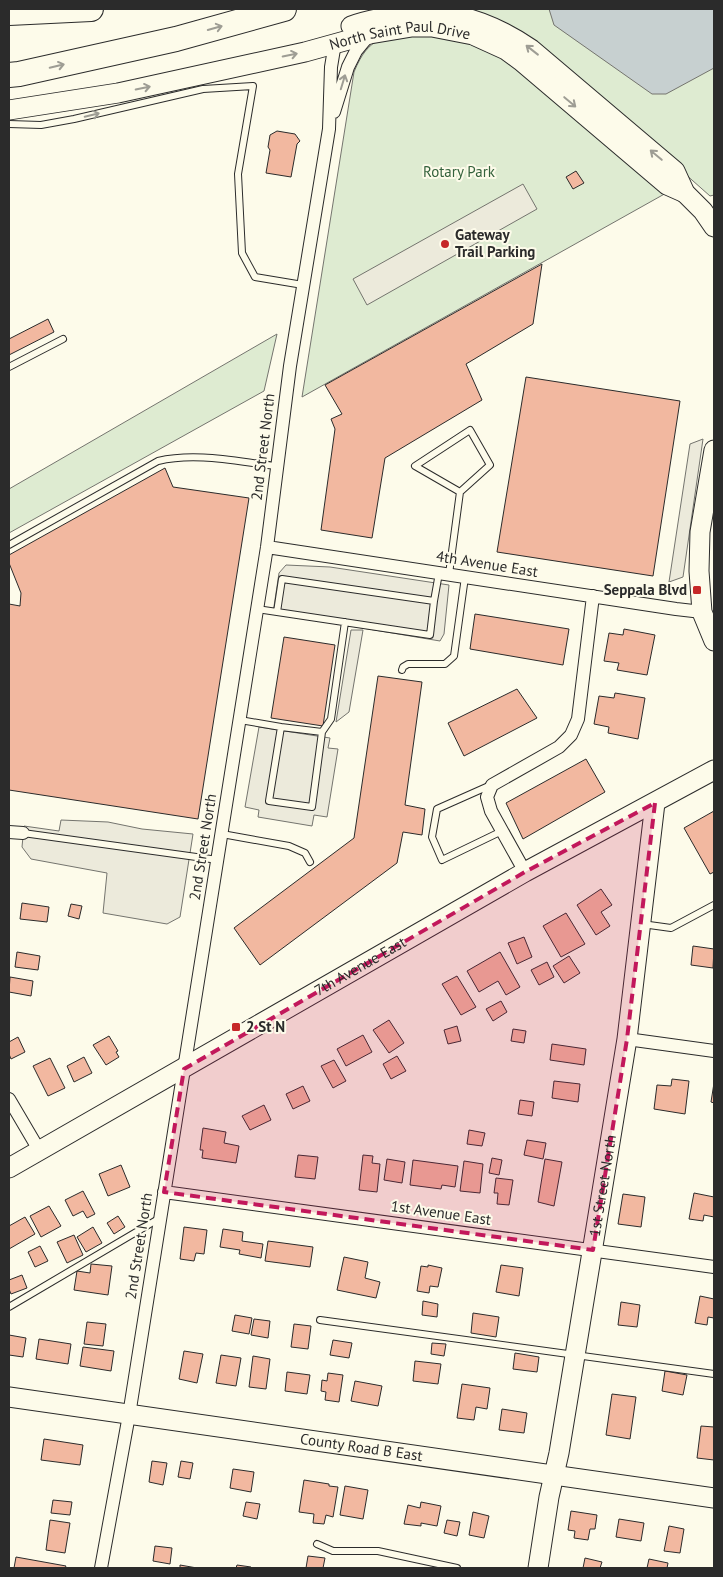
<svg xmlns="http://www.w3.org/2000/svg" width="723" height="1577" font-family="'PT Sans',sans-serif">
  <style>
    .green { fill: #deebd1; stroke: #74746e }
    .parking { fill: #eceadb; stroke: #74746e }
    .water { fill: #c7d0d0; stroke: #74746e }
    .building { fill: #f2b8a0; stroke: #2b2b2b }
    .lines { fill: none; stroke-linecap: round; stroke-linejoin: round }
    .lane-casing { stroke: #2b2b2b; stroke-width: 8 }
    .street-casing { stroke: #2b2b2b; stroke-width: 14 }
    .secondary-casing { stroke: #2b2b2b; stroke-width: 21 }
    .highway-casing { stroke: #2b2b2b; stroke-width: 26 }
    .lane { stroke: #fdfbea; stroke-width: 6 }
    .street { stroke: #fdfbea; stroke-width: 12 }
    .secondary { stroke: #fdfbea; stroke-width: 19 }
    .highway { stroke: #fdfbea; stroke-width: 24 }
    .oneway { stroke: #9e9d94 }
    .marked { fill: #c2185b; fill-opacity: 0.2; stroke: #c2185b; stroke-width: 4; stroke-dasharray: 10 6; stroke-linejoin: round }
    .poi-dot { fill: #c62828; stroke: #fdfbea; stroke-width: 2 }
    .labels { text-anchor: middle; stroke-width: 4; stroke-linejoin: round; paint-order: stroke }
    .street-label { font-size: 15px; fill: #2b2b2b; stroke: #fdfbea }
    .park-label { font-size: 15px; fill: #34623c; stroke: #fdfbea }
    .poi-label { font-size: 15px; font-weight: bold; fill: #2b2b2b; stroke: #fdfbea; text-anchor: start }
  </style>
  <rect width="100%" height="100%" fill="#fdfbea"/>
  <path class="green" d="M451 9H714V195L710 196 622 118Z
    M420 33 470 40 513 63 668 192 302 397 354 72C369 35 384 37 420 33Z
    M277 334 264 391 9 533V489Z"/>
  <path class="parking" d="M523 184 537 209 367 305 353 279Z
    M703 439 683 577 669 582 690 444Z
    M286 565 330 567 449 585 444 634 440 641 273 613 279 573Z
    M351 630H363L349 712 336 722Z
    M259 727 330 738 328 748 338 749 327 817 314 815 312 826 258 817 259 810 245 807Z
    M61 820 108 822 142 829 193 834 180 917 167 924 103 913 107 873 31 859 22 847 24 826 59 831Z"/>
  <path class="water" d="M549 9H714V68L666 94H652L554 25Z"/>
  <path class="building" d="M277 131 295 134 300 141 297 144 291 177 266 173 270 150 268 147 270 135Z
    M576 171 584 183 573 189 566 177Z
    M542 264 533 324 466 364 482 400 385 458 372 538 321 530 335 429 331 419 342 414 325 385Z
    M48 319 54 332 9 355V339Z
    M526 377 680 401 653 576 497 552Z
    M165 468 173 487 249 498 198 819 9 790V604L20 606 21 593 9 563V555Z
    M475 614 569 629 563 665 470 649Z
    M624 629 655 635 647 675 617 670 619 663 604 661 609 633 623 635Z
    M284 637 335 645 323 726 271 718Z
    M378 676 422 682 405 805 425 809 422 835 403 832 397 863 260 965 234 928 354 838Z
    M517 689 537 718 464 756 448 723Z
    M615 693 645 698 638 739 608 733 609 727 594 724 599 696 614 698Z
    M586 759 605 792 523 839 506 803Z
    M714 811V872L710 874 684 828Z
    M601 889 612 905 601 912 610 926 596 935 577 905Z
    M22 903 49 907 47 922 20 919Z
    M71 904 82 906 79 919 68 916Z
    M566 913 585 944 561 957 543 926Z
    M524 937 532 957 517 964 508 943Z
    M693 946 714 949 713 968 691 965Z
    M17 952 40 956 38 970 15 967Z
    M500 952 520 987 506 995 498 981 479 992 467 971Z
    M569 956 580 973 564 983 553 966Z
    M547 962 554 977 539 985 531 970Z
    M457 976 476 1007 461 1015 442 984Z
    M10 977 33 981 31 996 9 992Z
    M501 1001 507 1012 493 1021 486 1009Z
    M389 1020 404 1043 389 1053 373 1030Z
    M457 1026 461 1041 448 1044 444 1030Z
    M513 1029 526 1031 524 1043 511 1041Z
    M363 1035 372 1052 346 1066 337 1049Z
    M109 1036 118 1051 116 1052 119 1057 106 1065 93 1045Z
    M18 1037 25 1052 11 1059 9 1054V1042Z
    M552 1044 586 1049 584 1065 550 1060Z
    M397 1056 406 1071 391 1079 383 1064Z
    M84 1057 92 1073 74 1082 67 1066Z
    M50 1058 65 1088 48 1096 33 1066Z
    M334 1060 346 1081 333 1088 321 1066Z
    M672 1079 689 1081 685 1114 654 1109 657 1085 671 1086Z
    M554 1081 580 1084 578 1102 552 1098Z
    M714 1083V1103L711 1102Z
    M303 1086 310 1101 293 1109 286 1094Z
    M520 1100 534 1102 532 1116 518 1114Z
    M264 1105 271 1120 250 1130 242 1116Z
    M203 1128 226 1132 224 1143 239 1146 236 1163 202 1158 203 1150H200Z
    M469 1130 485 1133 482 1146 467 1144Z
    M527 1140 546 1143 543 1159 524 1155Z
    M298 1155 318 1157 315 1179 295 1177Z
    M363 1155 373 1156 372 1163 380 1164 377 1192 359 1190Z
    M492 1158 502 1160 499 1175 489 1173Z
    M387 1159 405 1162 402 1183 384 1180Z
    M545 1159 562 1162 554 1206 538 1202Z
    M413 1160 458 1166 455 1187 442 1185 441 1189 410 1185Z
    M464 1161 483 1164 480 1193 460 1191Z
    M121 1165 130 1187 108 1196 99 1174Z
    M496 1178 513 1180 509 1205 497 1204 498 1193H494Z
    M83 1191 95 1214 87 1218 83 1211 73 1216 65 1200Z
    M694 1193 714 1197V1217L704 1215 703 1221 689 1219Z
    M623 1194 645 1197 641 1227 618 1224Z
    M49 1206 61 1226 41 1237 30 1216Z
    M118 1216 125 1227 114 1234 107 1223Z
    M25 1217 35 1234 9 1249V1226Z
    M93 1227 102 1243 86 1252 77 1237Z
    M184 1227 207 1230 204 1254 196 1253 194 1261 180 1259Z
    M223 1229 243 1232 242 1241 263 1244 261 1258 239 1254 240 1250 220 1247Z
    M74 1235 83 1255 67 1263 57 1242Z
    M268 1241 313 1247 310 1267 265 1261Z
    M40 1246 48 1261 35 1267 28 1252Z
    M344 1257 368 1262 365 1278 380 1282 376 1298 337 1290Z
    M91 1264 112 1266 108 1295 74 1290 77 1271 90 1273Z
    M428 1265 442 1268 438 1287 430 1286 429 1293 417 1291 421 1266 428 1267Z
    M501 1265 523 1268 519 1296 496 1292Z
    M22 1275 27 1288 11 1294 9 1289V1280Z
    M700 1296 714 1299V1318L708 1317 707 1325 695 1323Z
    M423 1301 438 1304 437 1317 422 1315Z
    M621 1302 640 1305 637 1327 618 1325Z
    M473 1313 499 1317 496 1337 471 1333Z
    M235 1315 252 1318 249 1334 232 1331Z
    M254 1319 270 1321 268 1338 251 1335Z
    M87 1322 106 1324 103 1346 84 1344Z
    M294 1324 311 1326 308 1349 291 1347Z
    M9 1335 26 1338 23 1357 9 1355Z
    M39 1339 71 1344 68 1364 36 1359Z
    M333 1340 352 1343 349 1358 330 1355Z
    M432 1343 446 1344 444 1356 431 1354Z
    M83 1347 114 1351 111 1371 80 1366Z
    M184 1351 203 1354 197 1383 179 1379Z
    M515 1353 539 1357 537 1372 513 1369Z
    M221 1355 241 1358 236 1386 216 1383Z
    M253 1356 270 1359 266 1389 249 1387Z
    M415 1361 441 1364 438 1384 413 1381Z
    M665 1371 687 1375 683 1395 662 1391Z
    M287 1372 310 1375 307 1394 285 1391Z
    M328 1373 343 1375 339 1402 325 1400 326 1392 321 1391 322 1380 327 1381Z
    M355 1381 382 1386 378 1406 351 1401Z
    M462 1384 490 1388 487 1409 476 1407 474 1420 457 1418Z
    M612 1394 636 1397 630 1439 606 1435Z
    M502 1409 527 1413 524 1433 499 1430Z
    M701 1426 714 1427V1460L697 1458Z
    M44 1439 83 1445 80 1465 41 1460Z
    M152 1461 167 1463 163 1485 149 1482Z
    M181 1461 193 1463 190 1479 178 1477Z
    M233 1469 254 1472 251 1492 230 1488Z
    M304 1480 329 1484V1486L338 1487 333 1517 326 1515 324 1524 313 1523 314 1514 299 1512Z
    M345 1486 368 1490 363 1519 340 1515Z
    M53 1500 72 1502 70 1515 51 1513Z
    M246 1502 260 1504 257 1519 243 1516Z
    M421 1502 441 1506 437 1526 421 1523V1526L404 1524 408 1505 420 1508Z
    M571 1511 597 1515 595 1529H590L588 1540 574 1538 575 1531 568 1530Z
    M473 1512 489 1516 484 1538 469 1535Z
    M619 1519 644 1523 641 1541 616 1537Z
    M50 1520 70 1523 65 1553 46 1550Z
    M447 1520 460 1522 457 1536 444 1533Z
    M669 1526 684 1529 680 1553 664 1551Z
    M155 1546 172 1548 170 1564 153 1561Z
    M308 1556 325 1558 323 1568H306Z
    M16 1557 66 1566 65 1568H14Z
    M585 1558 602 1562 600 1568H583Z
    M649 1559 668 1563 667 1568H647Z
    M180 1565 197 1568H180Z
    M237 1565 251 1567 250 1568H236Z"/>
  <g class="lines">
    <g class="lane-casing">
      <path id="lane" d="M9 124 41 125 74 119 203 89 253 86 238 174 242 253 255 277 303 285
        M9 367 63 339
        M9 545 158 461C197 452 238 462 277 466
        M449 574 460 492 490 465 470 430 415 466 460 492
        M282 579 434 601 430 635 277 612Z
        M434 601 439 573
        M257 609 277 612
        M402 670 403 667 408 664H445L454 656 465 577
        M240 720 281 727 269 801 312 807 322 732 331 719 345 622
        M281 727 322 732
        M491 785 437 809 432 837 442 860 502 831
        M23 833 218 860
        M222 834 289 846 305 853 310 862
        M642 924 671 928 714 905
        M9 1307 160 1218
        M320 1320 714 1374
        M317 1544 333 1551H378L457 1568"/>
    </g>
    <g class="street-casing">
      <path id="street" d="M334 112 348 67 356 51 370 34
        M267 547 676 609 702 612
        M9 832 23 833
        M525 872 491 811 487 797 492 785 559 747 571 735 578 719 593 596
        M627 1039 714 1051
        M9 1099 39 1150
        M164 1192 714 1267
        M101 1568 129 1415 267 547 290 366 329 129 331 67 335 43"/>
    </g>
    <g class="secondary-casing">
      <g id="secondary">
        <path d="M351 26C361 22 371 20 381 18 437 4 484 17 531 49L675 171 685 193 703 211 714 227"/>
        <path id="s1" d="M9 110 118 93 305 52 370 34 412 27H432L473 35 506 50 521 61 667 185 685 193"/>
        <path d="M714 450 700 532 699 571 702 612 714 641"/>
        <path id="s2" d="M9 1168 525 872 714 770"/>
        <path id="s3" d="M9 1397 714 1498"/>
        <path id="s4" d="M538 1568 549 1497 559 1453 627 1039 655 803"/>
      </g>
    </g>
    <g class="highway-casing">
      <path id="highway" d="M9 13 91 9
        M9 75 19 74 176 39 284 9"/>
    </g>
    <use href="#lane" class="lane"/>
    <use href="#street" class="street"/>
    <use href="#secondary" class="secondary"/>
    <use href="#highway" class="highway"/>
  </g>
  <defs><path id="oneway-shaft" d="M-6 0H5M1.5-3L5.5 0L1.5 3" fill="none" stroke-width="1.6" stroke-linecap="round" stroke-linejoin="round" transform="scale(1.25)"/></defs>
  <g class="oneway">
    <use href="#oneway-shaft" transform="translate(215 28) rotate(-16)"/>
    <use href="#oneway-shaft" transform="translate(532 50) rotate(-142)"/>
    <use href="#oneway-shaft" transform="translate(290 55) rotate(-12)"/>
    <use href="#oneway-shaft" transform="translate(57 66) rotate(-13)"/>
    <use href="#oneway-shaft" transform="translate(343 82) rotate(-73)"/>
    <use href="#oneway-shaft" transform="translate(143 88) rotate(-12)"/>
    <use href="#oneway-shaft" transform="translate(570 102) rotate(40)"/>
    <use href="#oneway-shaft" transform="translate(92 115) rotate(-13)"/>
    <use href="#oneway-shaft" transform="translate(656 155) rotate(-140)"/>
  </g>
  <path class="marked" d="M655 803 627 1039 593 1250 164 1192 184 1069 525 872Z"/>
  <g class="poi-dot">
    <circle cx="445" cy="244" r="5"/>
    <rect x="692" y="585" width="10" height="10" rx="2.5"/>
    <rect x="231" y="1022" width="10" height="10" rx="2.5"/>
  </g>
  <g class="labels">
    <g class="street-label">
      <text dy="5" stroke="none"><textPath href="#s1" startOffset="399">North Saint Paul Drive</textPath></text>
      <text transform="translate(263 447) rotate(-83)" y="5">2nd Street North</text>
      <text transform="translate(487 564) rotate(9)" y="5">4th Avenue East</text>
      <text transform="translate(203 847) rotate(-81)" y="5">2nd Street North</text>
      <text dy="5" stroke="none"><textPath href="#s2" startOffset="405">7th Avenue East</textPath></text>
      <text dy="5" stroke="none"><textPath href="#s4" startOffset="388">1st Street North</textPath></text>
      <text transform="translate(441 1213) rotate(8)" y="5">1st Avenue East</text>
      <text transform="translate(139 1246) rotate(-81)" y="5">2nd Street North</text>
      <text dy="5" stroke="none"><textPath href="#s3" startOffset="356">County Road B East</textPath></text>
    </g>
    <g class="park-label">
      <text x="459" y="177">Rotary Park</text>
    </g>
    <g class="poi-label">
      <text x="455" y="240">Gateway<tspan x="455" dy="17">Trail Parking</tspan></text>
      <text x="687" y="595" text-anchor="end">Seppala Blvd</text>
      <text x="246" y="1032">2 St N</text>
    </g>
  </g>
  <rect width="723" height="1577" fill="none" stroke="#2b2b2b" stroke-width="20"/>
</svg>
